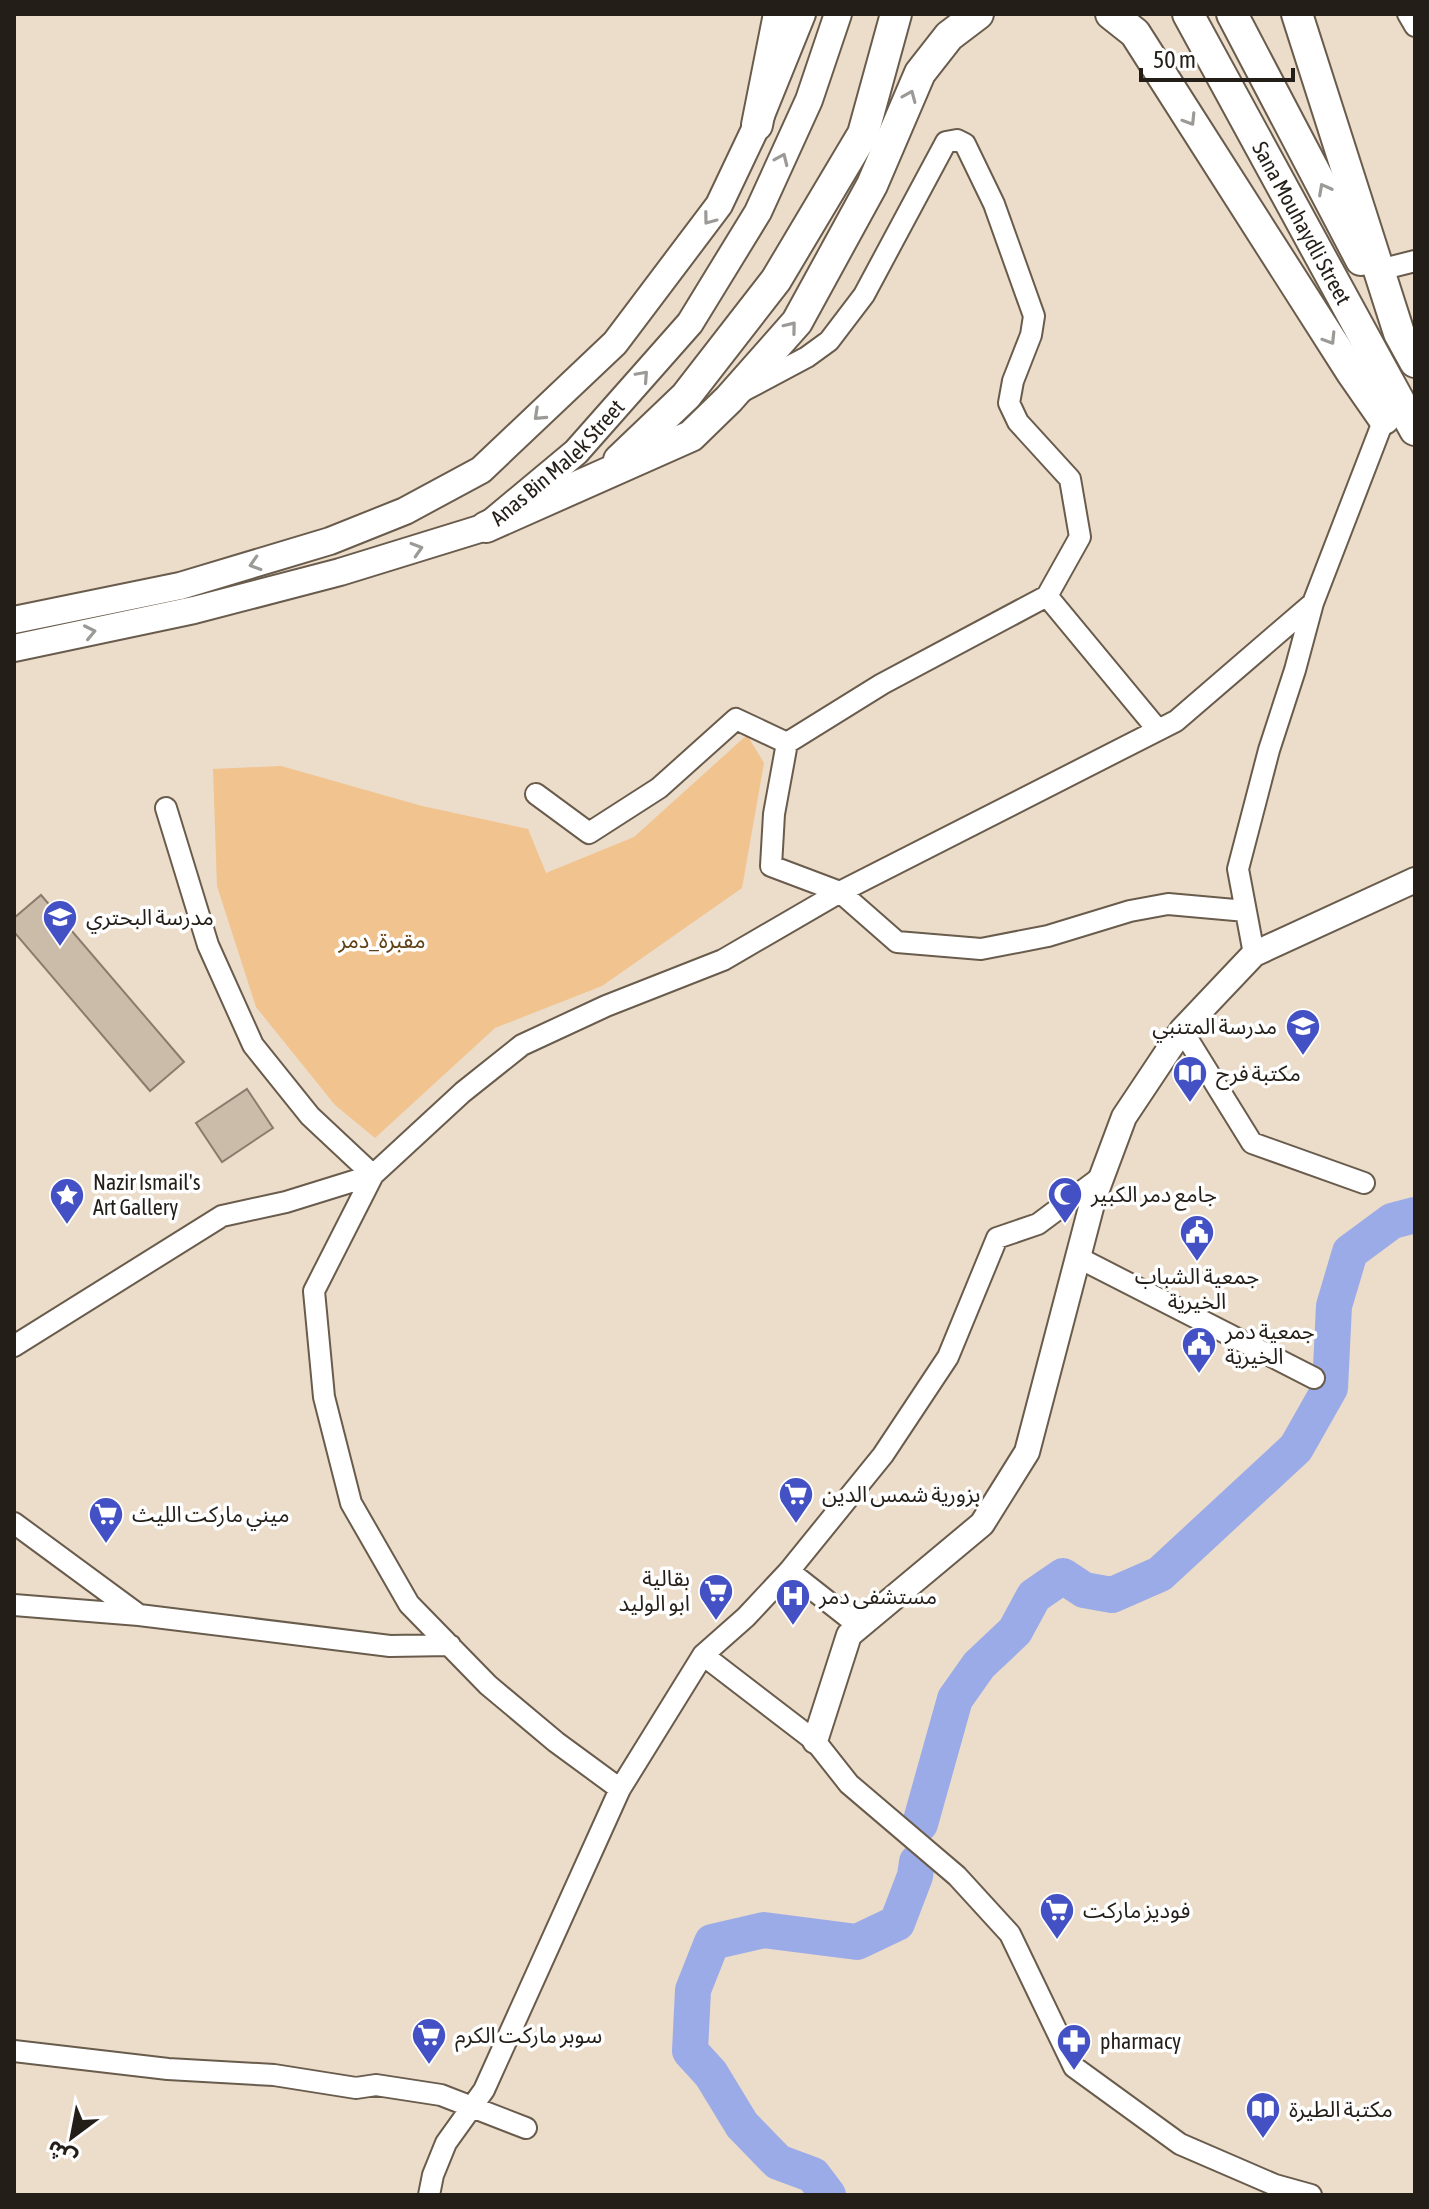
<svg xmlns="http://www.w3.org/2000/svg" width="1429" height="2209" font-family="'Asap Condensed','Noto Sans Arabic',sans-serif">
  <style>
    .green { fill: #f1c38e }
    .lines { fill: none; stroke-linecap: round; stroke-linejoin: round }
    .river { stroke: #9babe8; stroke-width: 36 }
    .building { fill: #cbbcaa; stroke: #8a7c6c; stroke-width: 2 }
    .minor-casing { stroke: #695c4c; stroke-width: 24 }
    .tertiary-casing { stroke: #695c4c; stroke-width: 28 }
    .secondary-casing { stroke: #695c4c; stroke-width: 30 }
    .primary-casing { stroke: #695c4c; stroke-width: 34 }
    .minor { stroke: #fff; stroke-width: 20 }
    .tertiary { stroke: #fff; stroke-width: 24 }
    .secondary { stroke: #fff; stroke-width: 26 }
    .primary { stroke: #fff; stroke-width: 30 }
    .oneway { stroke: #9c9a97 }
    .labels { text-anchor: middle; stroke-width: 7; stroke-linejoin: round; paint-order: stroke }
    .street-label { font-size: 22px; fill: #241e18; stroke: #fff }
    .poi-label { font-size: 22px; fill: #241e18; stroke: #fff; text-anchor: start }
    .park-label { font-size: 22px; fill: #604015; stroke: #fff }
  </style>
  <rect width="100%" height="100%" fill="#ecdcca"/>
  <path class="green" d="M747 735 764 763 742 888 602 986 495 1028 375 1138 335 1105 256 1007 217 886 213 769 281 766 422 806 528 829 546 873 634 837Z"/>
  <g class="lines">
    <path class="river" d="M920 1824 955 1699 979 1665 1015 1631 1034 1596 1063 1576 1084 1590 1112 1595 1160 1574 1296 1448 1330 1388 1334 1306 1350 1252 1392 1221 1415 1215
      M828 2195 813 2175 778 2162 742 2125 711 2074 690 2051 693 1990 712 1942 764 1930 857 1942 897 1923 915 1876 917 1862"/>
  </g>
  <path class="building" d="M41 895 184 1062 150 1091 14 932V918Z
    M247 1089 273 1128 222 1162 196 1123Z"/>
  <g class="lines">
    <g class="minor-casing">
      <path id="minor" d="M1408 14 1415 26
        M1379 270 1415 261
        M743 391 807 357 829 341 864 295 946 142 957 140 965 144 994 204 1034 316 1031 335 1013 381 1009 403 1018 422 1070 479 1080 537 1047 596 1158 730
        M787 743 882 684 1047 596
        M536 794 589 833 659 788 736 719 787 743 774 814 771 866 840 892 897 942 981 949 1048 936 1130 911 1168 904 1246 911
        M166 808 208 945 253 1045 310 1116 373 1175 314 1291 324 1397 351 1503 409 1604 488 1685 556 1742 620 1789 703 1655 746 1617 789 1571 883 1455 948 1357 997 1238 1038 1224 1101 1177
        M1254 954 1238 869 1269 750 1295 670 1313 603 1384 419 1395 415
        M1182 1030 1252 1143 1364 1183
        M1077 1257 1314 1378
        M14 1346 222 1216 286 1202 373 1175 463 1092 522 1045 606 1006 723 960 840 892 1176 721 1313 603
        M14 1523 139 1615
        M789 1571 859 1626
        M14 1605 139 1615 390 1646 450 1645
        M703 1655 815 1741 849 1784 957 1876 1010 1934 1074 2067 1180 2144 1275 2185 1311 2195
        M14 2051 168 2069 274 2075 356 2088 376 2085 441 2095 526 2128
        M429 2195 433 2175 446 2143 484 2090 620 1789"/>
    </g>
    <g class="tertiary-casing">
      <path id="tertiary" d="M815 1741 849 1635 982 1524 1027 1452 1093 1200 1124 1117 1182 1030 1254 954 1415 880"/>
    </g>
    <g class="secondary-casing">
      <g id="secondary">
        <path d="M14 620 180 586 330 541 405 511 481 470 615 343 719 205 757 125 802 14"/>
        <path id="s1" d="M14 648 194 610 340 572 486 527 576 452 690 323 758 212 809 100 838 14"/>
      </g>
    </g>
    <g class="primary-casing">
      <g id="primary">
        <path d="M1111 14 1135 33 1352 373 1384 419"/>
        <path id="s2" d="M1188 14 1415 430"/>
        <path d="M1232 14 1361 260"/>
        <path d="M1297 14 1399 333 1415 362"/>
        <path d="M757 125 779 14"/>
        <path d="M619 460 686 396 776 280 863 134 896 14"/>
        <path d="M486 527 691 436 729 399 797 322 872 185 920 73 949 36 978 14"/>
      </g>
    </g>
    <use href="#minor" class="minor"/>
    <use href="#tertiary" class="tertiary"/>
    <use href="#secondary" class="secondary"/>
    <use href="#primary" class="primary"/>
  </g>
  <defs><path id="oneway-chevron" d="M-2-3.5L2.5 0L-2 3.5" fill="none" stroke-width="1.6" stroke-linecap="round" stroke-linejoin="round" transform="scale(2)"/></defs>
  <g class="oneway">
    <use href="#oneway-chevron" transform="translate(910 96) rotate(-67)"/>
    <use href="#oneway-chevron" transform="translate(1190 120) rotate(58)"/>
    <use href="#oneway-chevron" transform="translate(782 159) rotate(-66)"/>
    <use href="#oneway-chevron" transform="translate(1324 189) rotate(-118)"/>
    <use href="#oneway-chevron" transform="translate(709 219) rotate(127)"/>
    <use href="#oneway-chevron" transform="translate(791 327) rotate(-51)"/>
    <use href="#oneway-chevron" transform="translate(1330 339) rotate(58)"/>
    <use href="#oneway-chevron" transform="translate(643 376) rotate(-48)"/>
    <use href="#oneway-chevron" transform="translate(539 415) rotate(137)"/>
    <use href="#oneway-chevron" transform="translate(417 549) rotate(-17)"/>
    <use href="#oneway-chevron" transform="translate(255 564) rotate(163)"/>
    <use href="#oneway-chevron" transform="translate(90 632) rotate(-12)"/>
  </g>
  <defs>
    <g id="school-pin" transform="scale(1.8)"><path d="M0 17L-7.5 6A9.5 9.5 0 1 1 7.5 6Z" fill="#4351c5" stroke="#fff"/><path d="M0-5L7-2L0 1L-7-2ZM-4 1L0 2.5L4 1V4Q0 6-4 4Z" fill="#fff"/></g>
    <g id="library-pin" transform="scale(1.8)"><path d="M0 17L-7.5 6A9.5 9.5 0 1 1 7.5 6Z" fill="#4351c5" stroke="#fff"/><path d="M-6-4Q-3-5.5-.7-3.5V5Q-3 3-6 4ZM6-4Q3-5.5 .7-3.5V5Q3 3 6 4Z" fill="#fff"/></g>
    <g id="mosque-pin" transform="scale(1.8)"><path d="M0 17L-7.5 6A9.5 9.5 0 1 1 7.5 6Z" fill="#4351c5" stroke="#fff"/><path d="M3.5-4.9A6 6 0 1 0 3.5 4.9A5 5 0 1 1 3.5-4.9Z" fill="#fff"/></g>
    <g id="sight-pin" transform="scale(1.8)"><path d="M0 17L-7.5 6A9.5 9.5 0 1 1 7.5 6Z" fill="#4351c5" stroke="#fff"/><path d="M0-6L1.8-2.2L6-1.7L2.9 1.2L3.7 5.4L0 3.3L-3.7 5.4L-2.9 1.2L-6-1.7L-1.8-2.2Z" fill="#fff"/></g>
    <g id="civic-pin" transform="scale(1.8)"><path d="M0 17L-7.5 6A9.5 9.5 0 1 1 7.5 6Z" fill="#4351c5" stroke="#fff"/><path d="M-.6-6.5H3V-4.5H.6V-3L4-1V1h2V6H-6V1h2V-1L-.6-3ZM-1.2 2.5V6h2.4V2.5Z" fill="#fff"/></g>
    <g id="supermarket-pin" transform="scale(1.8)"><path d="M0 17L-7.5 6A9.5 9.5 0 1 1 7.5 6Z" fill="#4351c5" stroke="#fff"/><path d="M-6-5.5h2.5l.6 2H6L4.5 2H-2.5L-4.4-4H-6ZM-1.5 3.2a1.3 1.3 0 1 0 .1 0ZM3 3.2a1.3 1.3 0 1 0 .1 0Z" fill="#fff"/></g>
    <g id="hospital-pin" transform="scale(1.8)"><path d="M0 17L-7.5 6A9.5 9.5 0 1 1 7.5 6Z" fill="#4351c5" stroke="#fff"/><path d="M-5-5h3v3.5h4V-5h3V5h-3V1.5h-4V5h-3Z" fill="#fff"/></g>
    <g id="pharmacy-pin" transform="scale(1.8)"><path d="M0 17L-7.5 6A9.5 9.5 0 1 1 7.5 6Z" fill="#4351c5" stroke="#fff"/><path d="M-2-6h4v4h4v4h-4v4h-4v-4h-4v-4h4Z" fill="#fff"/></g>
  </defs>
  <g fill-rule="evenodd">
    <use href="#school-pin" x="60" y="917"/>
    <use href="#school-pin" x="1303" y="1026"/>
    <use href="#library-pin" x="1190" y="1073"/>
    <use href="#mosque-pin" x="1065" y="1194"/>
    <use href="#sight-pin" x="67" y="1195"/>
    <use href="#civic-pin" x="1197" y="1232"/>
    <use href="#civic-pin" x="1199" y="1344"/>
    <use href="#supermarket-pin" x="796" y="1494"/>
    <use href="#supermarket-pin" x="106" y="1514"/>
    <use href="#supermarket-pin" x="716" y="1591"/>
    <use href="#hospital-pin" x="793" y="1596"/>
    <use href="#supermarket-pin" x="1057" y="1910"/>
    <use href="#supermarket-pin" x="429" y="2035"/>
    <use href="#pharmacy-pin" x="1074" y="2041"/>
    <use href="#library-pin" x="1263" y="2109"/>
  </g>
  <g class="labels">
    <g class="street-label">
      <text dy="8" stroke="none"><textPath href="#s2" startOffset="238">Sana Mouhaydli Street</textPath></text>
      <text dy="8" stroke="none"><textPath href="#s1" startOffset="584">Anas Bin Malek Street</textPath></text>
    </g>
    <g class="poi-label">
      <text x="86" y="925">مدرسة البحتري</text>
      <text x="1277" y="1034" text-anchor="end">مدرسة المتنبي</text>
      <text x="1216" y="1081">مكتبة فرح</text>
      <text x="93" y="1190">Nazir Ismail's<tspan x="93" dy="25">Art Gallery</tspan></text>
      <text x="1091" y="1202">جامع دمر الكبير</text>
      <text x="1197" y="1284" text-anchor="middle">جمعية الشباب<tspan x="1197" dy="25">الخيرية</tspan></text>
      <text x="1225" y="1339">جمعية دمر<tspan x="1225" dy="25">الخيرية</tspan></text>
      <text x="822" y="1502">بزورية شمس الدين</text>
      <text x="132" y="1522">ميني ماركت الليث</text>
      <text x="690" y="1586" text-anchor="end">بقالية<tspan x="690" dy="25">ابو الوليد</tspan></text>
      <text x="819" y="1604">مستشفى دمر</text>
      <text x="1083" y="1918">فوديز ماركت</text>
      <text x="455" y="2043">سوبر ماركت الكرم</text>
      <text x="1100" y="2049">pharmacy</text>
      <text x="1289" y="2117">مكتبة الطيرة</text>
    </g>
    <g class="park-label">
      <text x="382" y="948">مقبرة_دمر</text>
    </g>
  </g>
  <rect width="1429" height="2209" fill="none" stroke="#241e18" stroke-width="32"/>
  <g transform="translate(72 2137) rotate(212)" stroke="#ffffff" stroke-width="6" paint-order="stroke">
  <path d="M0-6L14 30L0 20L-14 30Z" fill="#241e18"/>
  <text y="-12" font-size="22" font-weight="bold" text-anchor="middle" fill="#241e18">ش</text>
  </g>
  <path d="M1141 68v12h152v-12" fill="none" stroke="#241e18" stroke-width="4"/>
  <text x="1153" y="68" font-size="24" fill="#241e18" stroke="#ffffff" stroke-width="6" paint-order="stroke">50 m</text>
</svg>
